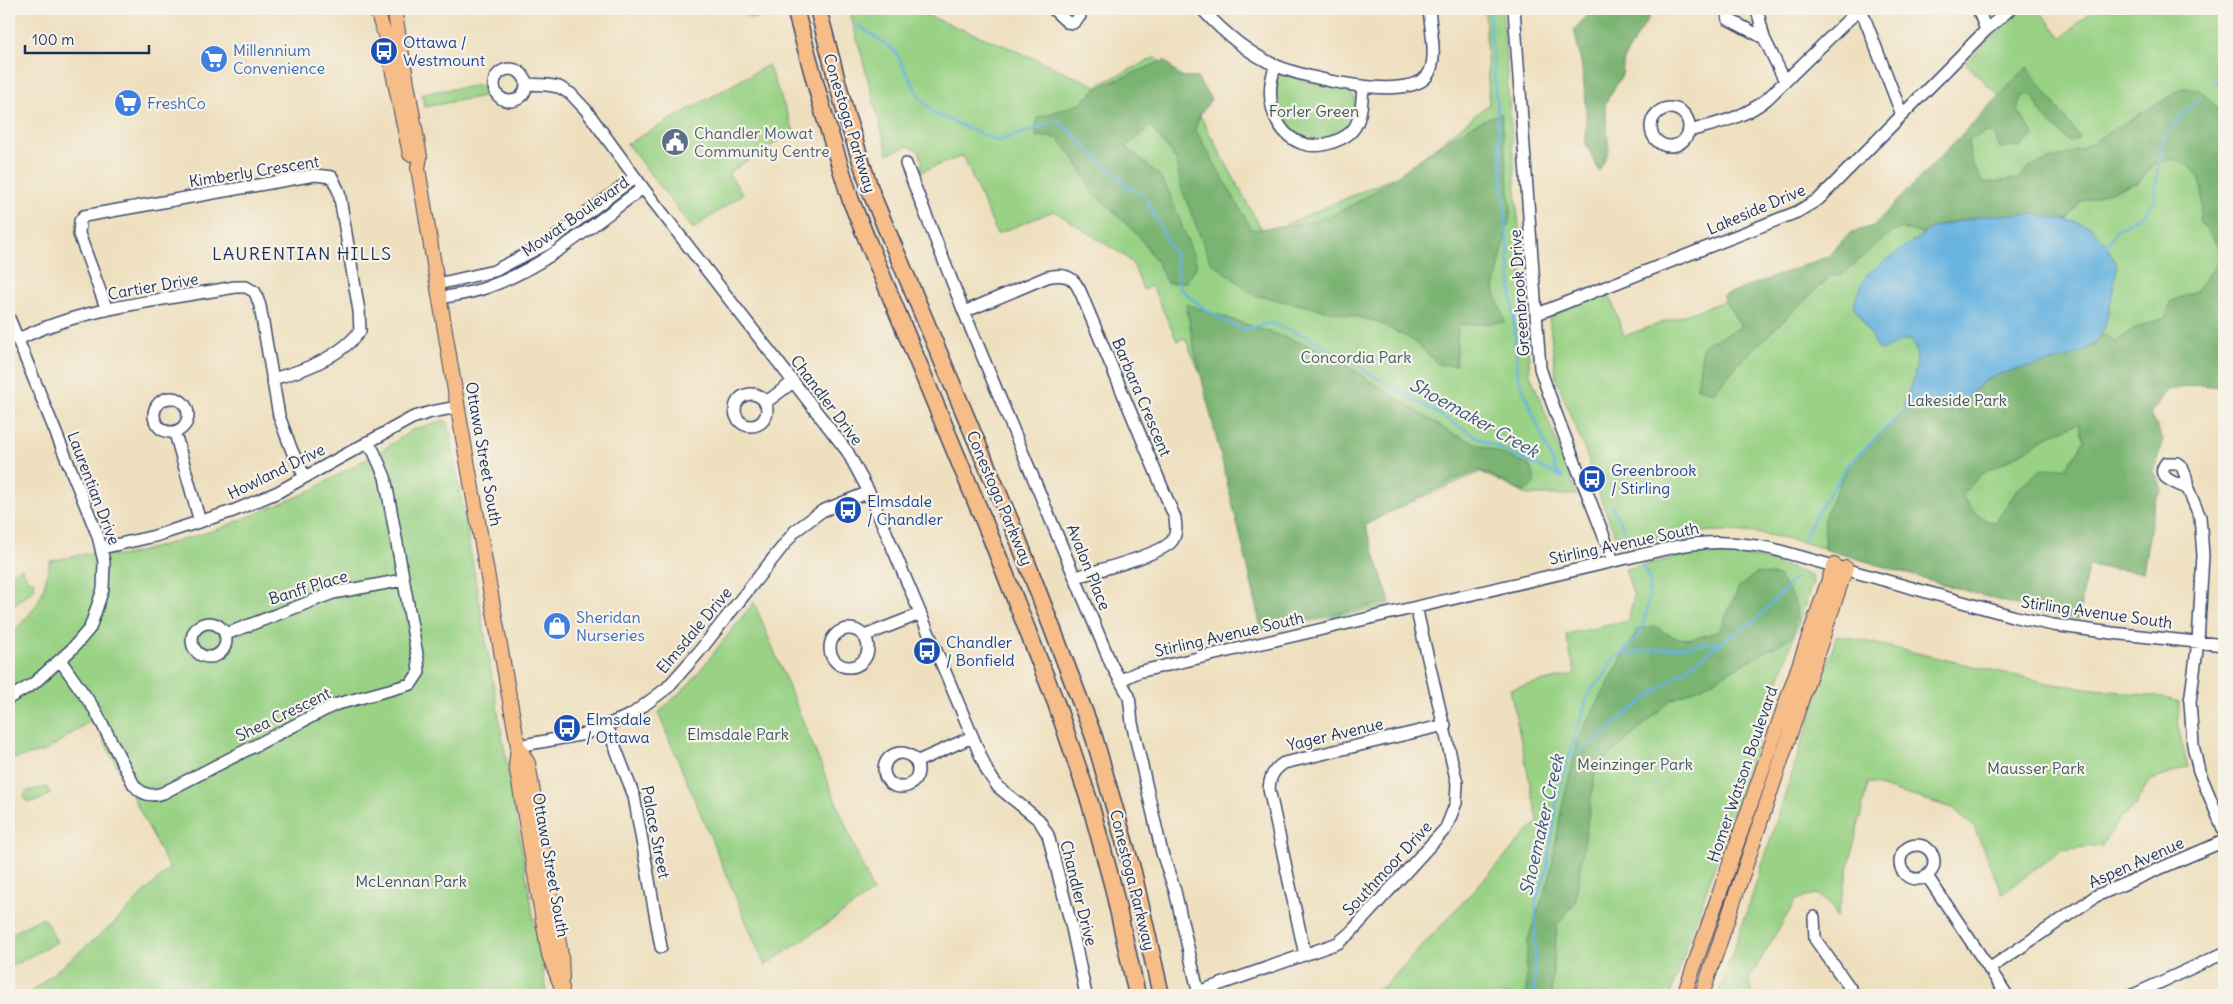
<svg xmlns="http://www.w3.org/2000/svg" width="2233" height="1004" font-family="Delius,sans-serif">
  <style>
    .green { fill: #99d285; stroke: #5a8072 }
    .forest { fill: #7ab472; stroke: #4a7268; fill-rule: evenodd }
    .water { fill: #67b3e0; stroke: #41719f }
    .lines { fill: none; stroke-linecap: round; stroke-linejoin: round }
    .stream { stroke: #67b3e0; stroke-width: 2.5 }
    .minor-casing { stroke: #3b496c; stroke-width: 14 }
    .major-casing { stroke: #3b496c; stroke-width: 16 }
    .highway-casing { stroke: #3b496c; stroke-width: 19 }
    .minor { stroke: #fff; stroke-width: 11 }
    .major { stroke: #f7bd88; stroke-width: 14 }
    .highway { stroke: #f7bd88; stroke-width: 16 }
    .labels { text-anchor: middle; stroke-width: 4.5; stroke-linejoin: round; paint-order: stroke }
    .transit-label { font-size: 16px; fill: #164399; stroke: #f7f3e8; text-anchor: start }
    .shop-label { font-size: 16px; fill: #366cbe; stroke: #f7f3e8; text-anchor: start }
    .park-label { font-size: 16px; fill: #3a5868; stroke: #f7f3e8 }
    .street-label { font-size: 16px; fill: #1b2f5e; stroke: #f7f3e8 }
    .service-label { font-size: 16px; fill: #4e5e75; stroke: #f7f3e8; text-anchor: start }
    .neighbourhood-label { font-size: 18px; letter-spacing: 1px; fill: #1b2f5e; stroke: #f7f3e8 }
    .water-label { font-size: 18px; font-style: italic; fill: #325785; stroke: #f7f3e8 }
  </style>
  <rect width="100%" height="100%" fill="#f7f3e8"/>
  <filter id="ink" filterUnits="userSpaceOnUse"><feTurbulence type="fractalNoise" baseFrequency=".02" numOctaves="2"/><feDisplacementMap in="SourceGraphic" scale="10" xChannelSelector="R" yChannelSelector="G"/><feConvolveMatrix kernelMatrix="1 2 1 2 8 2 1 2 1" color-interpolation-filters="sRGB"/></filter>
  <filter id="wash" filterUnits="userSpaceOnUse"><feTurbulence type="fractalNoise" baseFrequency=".0096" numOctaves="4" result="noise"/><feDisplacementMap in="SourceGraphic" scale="20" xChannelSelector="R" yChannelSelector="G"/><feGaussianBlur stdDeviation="1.12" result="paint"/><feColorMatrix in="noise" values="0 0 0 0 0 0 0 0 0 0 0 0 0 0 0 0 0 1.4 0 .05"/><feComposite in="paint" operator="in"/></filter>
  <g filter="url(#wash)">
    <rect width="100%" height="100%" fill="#eedfbe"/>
    <path class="green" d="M732 9H773L774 13 753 19Z
      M849 9H911L1020 52 1096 86 1156 57 1190 97 1264 234 1402 174 1489 104 1485 9H1502L1530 374 1577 495H1527L1481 472 1466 478 1362 524 1390 606 1261 631 1217 412 1185 338 1177 341 1152 286 1143 290 1134 266 1126 257 1054 211 997 234 963 156 920 172 922 161 919 151 908 146 888 154Z
      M2020 9H2038L2062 38 2093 9H2224V359L2137 389 2157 427 2143 572 2088 566 2078 619C2018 604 1958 588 1899 571 1844 555 1785 532 1726 531 1692 530 1659 540 1626 548L1619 545 1589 469V461L1556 378 1549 317 1608 290 1624 336 1739 296 1857 249 2004 101 1965 63Z
      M768 65 794 131 728 173 743 194 693 229 627 144Z
      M1281 75H1286L1325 86 1349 90 1355 98C1355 107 1355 117 1350 124 1333 149 1293 142 1282 117 1276 105 1276 93 1276 79Z
      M482 85 484 96 424 107 422 93Z
      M444 420 448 422 547 995H27L113 924 169 868 93 719 46 751 9 760V635C39 607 42 601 50 561L96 552 120 556 143 551 219 529 304 494 386 448 412 430Z
      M1711 552C1745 553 1780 563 1811 576L1813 582 1670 995H1366L1385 986 1538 821 1510 689 1575 674 1566 634 1628 621 1634 596 1625 569 1692 554Z
      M22 568 27 579 33 581 35 587 31 592 13 605 9 600V574Z
      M754 602 873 892 765 966 658 713 690 683Z
      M1837 635 2053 684 2162 697 2179 702 2178 727 2188 767 2149 781 2135 806 2120 818 2102 845 2061 850 2002 893 1974 827 1953 808 1868 783 1837 918 1831 905 1816 894 1796 900 1749 979 1752 995H1718L1753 893Z
      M46 787 51 793C43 799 35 803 26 801L24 796 27 791Z
      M43 917 57 942 9 968V935Z"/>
    <path class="forest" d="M1594 9H1681L1680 14H1651L1624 58 1622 75 1605 104 1609 151 1599 171 1586 144V102L1581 62 1574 29Z
      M1165 60 1179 76 1197 78 1211 99 1201 113 1195 129 1252 230C1272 227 1307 225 1324 218 1387 194 1437 135 1501 113L1511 210 1494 290 1505 322 1458 325 1456 365H1439L1414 341 1376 321 1254 295 1210 261 1181 187 1176 160 1151 126 1126 146 1158 174 1168 190 1197 265 1186 282 1167 283 1157 262 1139 236 1093 192 1075 160 1058 138 1036 136 1037 118 1079 104 1097 88Z
      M2027 67 2080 138 2070 142 2043 116 2032 94 2021 97 2017 109 2034 135 2020 147 2000 148 1994 133 1987 132 1968 141 1971 159 1983 183 2017 179 2031 166 2071 153 2091 143 2183 88 2200 90 2224 114V387L2198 385 2167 390 2150 414 2163 439 2154 471 2162 489 2155 501 2143 572 2088 566 2079 614 2076 619 2042 613 1824 549 1825 515 1848 465 1906 409 1915 411 1937 399 1950 411 1961 408 1969 394 1983 382 1999 374 2092 346 2102 334 2116 342 2133 329 2167 317 2170 302 2196 291 2219 261V246L2199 221C2202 205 2207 180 2191 168 2187 164 2179 162 2173 159L2154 164 2139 182 2080 202 2067 220C2029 213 1997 212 1958 221 1944 224 1934 226 1922 234 1915 232 1907 229 1899 230 1887 231 1853 267 1841 276L1832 275 1819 287 1741 361 1714 392 1697 388 1703 345 1741 327 1722 296 1829 256 1849 233 1873 226ZM2079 423 2084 440 2076 455 2066 467 2040 470 2017 490 1996 522C1981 523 1969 507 1962 495L1980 475 2020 454 2048 436Z
      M1186 304 1322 350 1451 433 1529 465 1534 475V485L1524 492 1480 470 1455 479 1365 525 1390 602 1263 629 1193 343Z
      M1757 573 1778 576C1797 600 1801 607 1792 637L1702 687 1671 700 1596 768 1575 902 1557 925 1551 995H1526L1527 943 1550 876 1562 806 1579 737 1638 629 1656 626C1678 645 1694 639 1719 631L1739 587Z"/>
    <path class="water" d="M2035 214 2089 225 2107 246 2117 267C2114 283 2109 321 2101 334 2083 368 2013 362 1983 382 1973 389 1967 398 1961 408L1950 412 1937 399 1915 411 1903 406C1910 383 1925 362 1911 339 1899 340 1891 348 1879 350L1853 304 1867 274 1933 227 1987 215Z"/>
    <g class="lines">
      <path class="stream" d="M1489 9 1518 376 1556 471 1562 477
        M858 25 895 51 921 99 935 114 998 141 1059 121 1130 188 1145 197 1175 255 1179 287 1203 308 1241 330 1271 323 1308 337 1484 441 1563 478
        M2213 84 2224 75
        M2107 246 2116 230 2145 213 2154 201 2161 146 2167 133 2198 98
        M1611 504 1633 545
        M1803 541 1817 513 1848 465 1906 409
        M1623 654 1720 642
        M1569 756 1595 743 1622 717 1722 642 1757 619 1796 577
        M1534 995 1536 901 1547 869 1557 800 1576 733 1590 691 1604 676 1613 659 1622 654 1640 633 1647 612 1650 585 1648 575 1642 566"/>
    </g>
  </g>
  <g filter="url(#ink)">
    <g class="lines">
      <g class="minor-casing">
        <path id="minor" d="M1053 9 1067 22 1073 23 1080 16V9
          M1202 9C1222 31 1249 54 1277 66 1305 78 1406 102 1427 76 1439 62 1430 26 1429 9
          M1514 9 1540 368C1561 433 1590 496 1613 561
          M1727 9 1728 19 1764 38
          M1757 9 1764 38 1785 81
          M1861 9 1902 115
          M1978 9 1986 30
          M1276 66C1258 105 1285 160 1333 142 1342 139 1350 135 1355 127 1362 114 1362 100 1363 86
          M494 85a16 16 0 1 1 32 0a16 16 0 1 1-32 0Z
          M526 84 547 85 559 87 571 94 586 110 643 188 847 451 869 492 987 771 998 787 1039 820 1048 835 1072 928 1086 995
          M1651 127a19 19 0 1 1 38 0a19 19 0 1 1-38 0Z
          M1689 131C1718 123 1744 118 1767 99L1848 20 1861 9
          M906 164 964 312 1111 664 1129 696 1132 723 1162 853 1175 891 1199 995
          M438 284 494 271 546 244 635 177
          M440 298C456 295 473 293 488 287 547 266 594 223 643 188
          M107 310 79 234 80 221 84 216 315 175 332 177 339 192 359 311 360 331C339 358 304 371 272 379
          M964 312 1047 277C1072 271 1077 282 1085 303L1175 518C1176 526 1177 534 1172 541 1161 555 1095 571 1076 577
          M1537 314 1797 212 1819 199 1986 30 2010 9
          M9 318 98 536 104 562 103 589 90 628 72 649 33 684 9 698
          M17 340C81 307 165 300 235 287H246L255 292 260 306 279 416 292 451 305 477
          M735 410a16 16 0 1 1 32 0a16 16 0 1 1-32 0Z
          M154 415a17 17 0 1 1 34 0a17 17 0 1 1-34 0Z
          M765 403 793 382
          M175 433 200 522
          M2188 489C2178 483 2154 479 2166 463H2177L2182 467 2186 477 2188 489 2200 517 2203 555 2198 642 2190 702 2193 745 2199 771 2224 831
          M102 548 155 536 233 511 278 492 412 418 431 412 458 407
          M192 640a17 17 0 1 1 34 0a17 17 0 1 1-34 0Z
          M830 648a19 19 0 1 1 38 0a19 19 0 1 1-38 0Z
          M226 634 333 593 403 580
          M864 636 920 614
          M60 660 95 710 134 785C142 795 151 797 163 793L334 705 411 684 419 672 418 660 385 477 374 452 367 442
          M1121 680 1138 672 1666 549C1703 540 1736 541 1773 549L2016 617 2053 625 2112 633 2224 645
          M607 726 634 796 661 947
          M518 746 585 734 631 715 667 688 698 653 795 531 822 511 869 492
          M884 770a17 17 0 1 1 34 0a17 17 0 1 1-34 0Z
          M916 762 972 737
          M1900 862a17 17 0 1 1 34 0a17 17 0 1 1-34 0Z
          M1927 876 2007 995
          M1814 917 1815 939 1855 995
          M1305 955 1269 789C1270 777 1273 770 1284 763L1445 725
          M1989 969 2096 896 2224 841
          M1198 992 1338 943 1351 932 1446 828 1456 803 1457 783 1416 607
          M2133 995 2224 953"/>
      </g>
      <g class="major-casing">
        <path id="major" d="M376 9 385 35 410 154
          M394 9 420 157 418 168 460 421 518 746 516 765 549 955 562 988
          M518 746 528 763 561 955 562 978
          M1684 995 1834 565
          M1702 995 1846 568"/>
      </g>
      <g class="highway-casing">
        <path id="highway" d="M795 9 825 118 851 201 991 538 1056 703 1090 803 1113 887 1137 995
          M818 9 846 115 872 195 1017 537 1094 737 1133 872 1161 995"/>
      </g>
      <use href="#minor" class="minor"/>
      <use href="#major" class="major"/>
      <use href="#highway" class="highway"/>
    </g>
  </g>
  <defs>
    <g id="bus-disc" transform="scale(1.4375)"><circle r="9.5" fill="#1a4fb4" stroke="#f7f3e8"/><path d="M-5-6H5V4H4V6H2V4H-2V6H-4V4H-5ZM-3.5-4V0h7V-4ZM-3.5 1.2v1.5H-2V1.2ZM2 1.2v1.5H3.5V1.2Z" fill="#fff"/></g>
    <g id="supermarket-disc" transform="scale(1.4375)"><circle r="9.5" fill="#3f7fe0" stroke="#f7f3e8"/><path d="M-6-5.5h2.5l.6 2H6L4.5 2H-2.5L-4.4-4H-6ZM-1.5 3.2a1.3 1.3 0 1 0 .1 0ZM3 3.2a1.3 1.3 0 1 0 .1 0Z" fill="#fff"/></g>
    <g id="civic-disc" transform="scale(1.4375)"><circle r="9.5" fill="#5c6f8a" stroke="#f7f3e8"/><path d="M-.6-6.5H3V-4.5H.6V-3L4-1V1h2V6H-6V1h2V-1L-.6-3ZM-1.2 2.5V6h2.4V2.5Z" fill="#fff"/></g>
    <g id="shop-disc" transform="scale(1.4375)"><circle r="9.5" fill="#3f7fe0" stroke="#f7f3e8"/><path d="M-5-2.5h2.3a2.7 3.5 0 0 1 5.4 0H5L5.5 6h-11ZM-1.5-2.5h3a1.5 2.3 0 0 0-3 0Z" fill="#fff"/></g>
  </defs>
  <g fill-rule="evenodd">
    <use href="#bus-disc" x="384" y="51"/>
    <use href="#supermarket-disc" x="214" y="59"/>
    <use href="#supermarket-disc" x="128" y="103"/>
    <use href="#civic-disc" x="675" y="142"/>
    <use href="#bus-disc" x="1592" y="479"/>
    <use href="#bus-disc" x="848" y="510"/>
    <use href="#shop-disc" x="557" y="626"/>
    <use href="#bus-disc" x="927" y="651"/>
    <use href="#bus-disc" x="567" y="728"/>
  </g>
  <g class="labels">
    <g class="transit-label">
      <text x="403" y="48">Ottawa /<tspan x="403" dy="18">Westmount</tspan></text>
      <text x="1611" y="476">Greenbrook<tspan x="1611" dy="18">/ Stirling</tspan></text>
      <text x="867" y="507">Elmsdale<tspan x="867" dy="18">/ Chandler</tspan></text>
      <text x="946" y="648">Chandler<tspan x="946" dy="18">/ Bonfield</tspan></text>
      <text x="586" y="725">Elmsdale<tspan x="586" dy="18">/ Ottawa</tspan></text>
    </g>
    <g class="shop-label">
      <text x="233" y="56">Millennium<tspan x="233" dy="18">Convenience</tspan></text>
      <text x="147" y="109">FreshCo</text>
      <text x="576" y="623">Sheridan<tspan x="576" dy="18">Nurseries</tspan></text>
    </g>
    <g class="park-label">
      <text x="1314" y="117">Forler Green</text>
      <text x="1356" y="363">Concordia Park</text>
      <text x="1957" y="406">Lakeside Park</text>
      <text x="738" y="740">Elmsdale Park</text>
      <text x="1635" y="770">Meinzinger Park</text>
      <text x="2036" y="774">Mausser Park</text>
      <text x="411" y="887">McLennan Park</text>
    </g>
    <g class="street-label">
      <text transform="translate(850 123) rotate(73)" y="6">Conestoga Parkway</text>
      <text transform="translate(254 171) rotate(-9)" y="6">Kimberly Crescent</text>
      <text transform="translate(1756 209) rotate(-23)" y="6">Lakeside Drive</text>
      <text transform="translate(575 216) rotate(-35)" y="6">Mowat Boulevard</text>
      <text transform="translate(153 286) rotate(-10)" y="6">Cartier Drive</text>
      <text transform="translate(1519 293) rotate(-94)" y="6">Greenbrook Drive</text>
      <text transform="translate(1142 397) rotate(67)" y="6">Barbara Crescent</text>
      <text transform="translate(827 400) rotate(53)" y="6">Chandler Drive</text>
      <text transform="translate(484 454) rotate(80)" y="6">Ottawa Street South</text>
      <text transform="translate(276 471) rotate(-26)" y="6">Howland Drive</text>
      <text transform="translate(94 488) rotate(69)" y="6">Laurentian Drive</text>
      <text transform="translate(1000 498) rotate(67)" y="6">Conestoga Parkway</text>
      <text transform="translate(1624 543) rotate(-12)" y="6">Stirling Avenue South</text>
      <text transform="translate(1089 567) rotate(68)" y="6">Avalon Place</text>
      <text transform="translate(308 587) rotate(-17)" y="6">Banff Place</text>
      <text transform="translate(2097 612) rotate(8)" y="6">Stirling Avenue South</text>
      <text transform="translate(694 630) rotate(-50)" y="6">Elmsdale Drive</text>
      <text transform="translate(1229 634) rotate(-13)" y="6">Stirling Avenue South</text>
      <text transform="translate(283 714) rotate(-26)" y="6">Shea Crescent</text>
      <text transform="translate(1335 734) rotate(-13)" y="6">Yager Avenue</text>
      <text transform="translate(1742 774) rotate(-71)" y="6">Homer Watson Boulevard</text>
      <text transform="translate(656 832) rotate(79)" y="6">Palace Street</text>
      <text transform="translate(2136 862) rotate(-24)" y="6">Aspen Avenue</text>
      <text transform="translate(551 865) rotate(80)" y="6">Ottawa Street South</text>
      <text transform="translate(1387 868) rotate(-47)" y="6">Southmoor Drive</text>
      <text transform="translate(1133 880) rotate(76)" y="6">Conestoga Parkway</text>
      <text transform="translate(1079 893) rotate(76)" y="6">Chandler Drive</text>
    </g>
    <g class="service-label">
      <text x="694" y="139">Chandler Mowat<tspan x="694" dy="18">Community Centre</tspan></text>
    </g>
    <g class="neighbourhood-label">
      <text x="302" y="260">LAURENTIAN HILLS</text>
    </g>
    <g class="water-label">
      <text transform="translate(1474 418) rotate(29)" y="6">Shoemaker Creek</text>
      <text transform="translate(1542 825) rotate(-77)" y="6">Shoemaker Creek</text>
    </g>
  </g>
  <rect width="2233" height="1004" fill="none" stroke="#f7f3e8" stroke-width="30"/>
  <path d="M25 45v8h124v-8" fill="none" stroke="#1b2f5e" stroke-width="2.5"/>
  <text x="32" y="45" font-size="15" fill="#1b2f5e" stroke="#f7f3e8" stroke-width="4" paint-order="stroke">100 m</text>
</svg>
